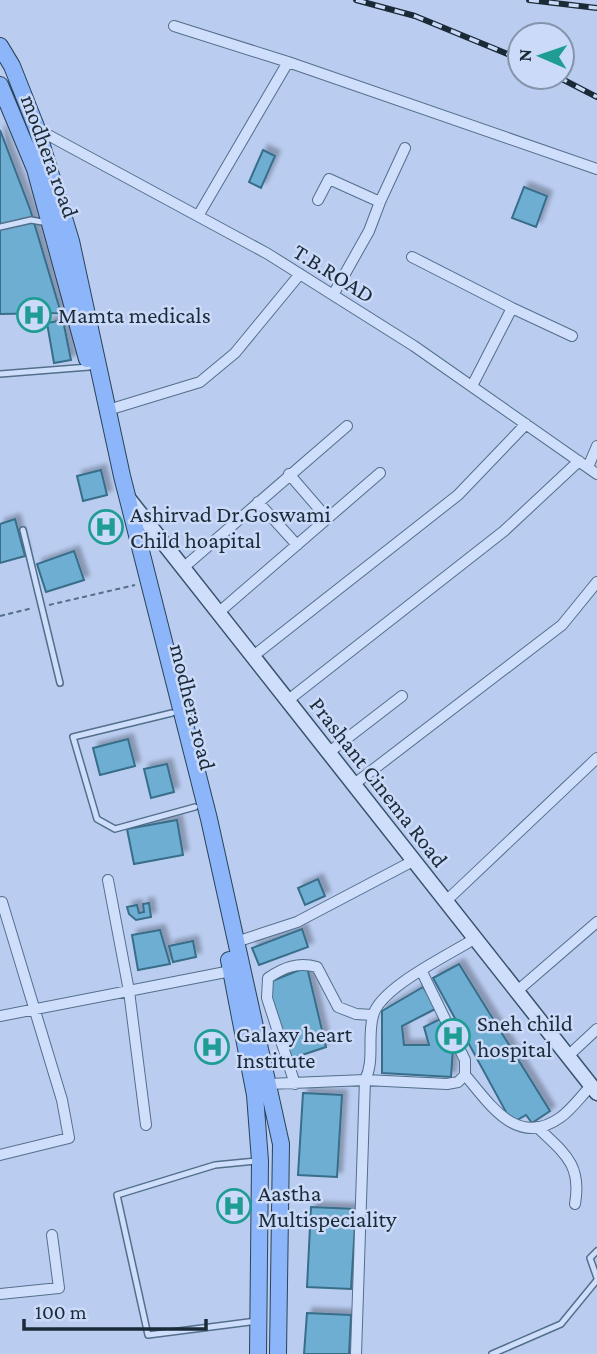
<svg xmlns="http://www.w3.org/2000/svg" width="597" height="1354" font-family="'Crimson Pro',serif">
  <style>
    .building { fill: #6daed2; stroke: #386e89; stroke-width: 2; filter: url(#shadow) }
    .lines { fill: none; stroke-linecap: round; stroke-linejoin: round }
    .lane-casing { stroke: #536f89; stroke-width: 8 }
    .street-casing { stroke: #536f89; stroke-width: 12 }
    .secondary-casing { stroke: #37536a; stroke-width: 17 }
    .primary-casing { stroke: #294355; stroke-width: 18 }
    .path { stroke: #536f89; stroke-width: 2; stroke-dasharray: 5 3.5; stroke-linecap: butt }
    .lane { stroke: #cedefb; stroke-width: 5 }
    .street { stroke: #cedefb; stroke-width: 10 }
    .secondary { stroke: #cedefb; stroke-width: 14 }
    .primary { stroke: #8db5f9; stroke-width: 16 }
    .rail-casing { stroke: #1a2a36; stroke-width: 6 }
    .rail { stroke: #cadaf8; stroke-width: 3.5; stroke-dasharray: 10; stroke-linecap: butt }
    .labels { text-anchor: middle; stroke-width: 5; stroke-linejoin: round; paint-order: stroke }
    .street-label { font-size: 23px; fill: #1a2a36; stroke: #cadaf8 }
    .poi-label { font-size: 23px; fill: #1a2a36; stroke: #cadaf8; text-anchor: start }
  </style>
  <defs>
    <filter id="shadow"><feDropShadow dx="5" dy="-5" stdDeviation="2" flood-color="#0004"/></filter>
  </defs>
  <rect width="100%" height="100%" fill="#bacdf1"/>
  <path class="building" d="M0 130 30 209 61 313 0 314Z
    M263 150 275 156 261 188 249 182Z
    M524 187 547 196 536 227 512 218Z
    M63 320 71 360 54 363 47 323Z
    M101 470 107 495 83 501 77 476Z
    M15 519 25 556 0 563V524Z
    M74 551 84 580 46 592 37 564Z
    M128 739 135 766 100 775 93 748Z
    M167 764 174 792 151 798 144 769Z
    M177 820 183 855 134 864 127 829Z
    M318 879 325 896 305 905 298 888Z
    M149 903 151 917 136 920 129 914 127 907 137 905 139 913 144 912 143 904Z
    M302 929 308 947 259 965 252 948Z
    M160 930 170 964 138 970 132 935Z
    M193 941 196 957 173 962 169 946Z
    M459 964 550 1111 532 1123 526 1115 512 1123 433 978Z
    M307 967 326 1047 287 1060 267 983Z
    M423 987 437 1008 402 1026 404 1045H429L424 1027 440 1019 453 1048 451 1077 382 1073V1011Z
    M303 1093 342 1095 337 1177 298 1175Z
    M311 1207 356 1209 351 1289 307 1287Z
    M307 1313 351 1315 349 1354H304Z"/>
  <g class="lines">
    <g class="lane-casing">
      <path id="lane" d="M0 227 31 220 48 223
        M0 374 89 367
        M23 530 60 683
        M172 713 73 737 97 819 115 829 195 807
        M257 1161 215 1165 117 1195 148 1335 257 1321
        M597 1251 590 1258 597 1278
        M492 1354 561 1324 597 1280"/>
    </g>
    <g class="street-casing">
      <path id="street" d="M174 26 288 62
        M37 129 268 254 414 346 597 474
        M318 200 329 179 380 202 369 231 333 295
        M380 202 405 148
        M198 216 288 62 597 169
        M412 257 512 308 472 386
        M512 308 572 336
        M108 410 200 382 235 353 300 274
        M588 467 597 446
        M289 474 327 518
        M258 502 297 545
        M183 568 347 426
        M218 613 380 473
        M252 657 458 495 526 424
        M287 701 504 531 579 461
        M328 753 402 696
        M353 785 562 625 597 582
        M108 880 129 991 146 1125
        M445 902 597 758
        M236 942 297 922 413 861
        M516 992 597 922
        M0 1016 236 970
        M568 1056 597 1029
        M465 1075C490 1104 517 1149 561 1117 572 1109 581 1096 591 1086
        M268 1084 365 1080C375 1060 367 1038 373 1016 379 988 449 955 474 939
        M295 1084 267 998 268 978C284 967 298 962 317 967L338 1007 356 1014 373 1015
        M537 1127C564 1153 582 1164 575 1204
        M0 1155 69 1138 62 1100 2 902
        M0 1294 59 1288 52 1235
        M356 1354 365 1080 447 1084 458 1082 465 1075V1060L422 972"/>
    </g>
    <g class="secondary-casing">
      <path id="secondary" d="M128 498 597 1093"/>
    </g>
    <g class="primary-casing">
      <path id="primary" d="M0 46 12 66 37 129 71 241 122 476 209 819 281 1144 278 1354
        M0 85 35 169 87 359
        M229 960 255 1095 260 1161 258 1354"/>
    </g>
    <path class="path" d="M49 605 135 585
      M0 616 33 608"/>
    <use href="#lane" class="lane"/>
    <use href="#street" class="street"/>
    <use href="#secondary" class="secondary"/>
    <use href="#primary" class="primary"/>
    <g class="rail-casing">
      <path id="rail" d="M356 0 415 16 520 59
        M529 0 597 8
        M558 77 597 97"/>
    </g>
    <use href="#rail" class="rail"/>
  </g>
  <defs>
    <g id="hospital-ring" transform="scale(1.75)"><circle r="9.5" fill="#cadaf8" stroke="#1f9c94" stroke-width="1.5"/><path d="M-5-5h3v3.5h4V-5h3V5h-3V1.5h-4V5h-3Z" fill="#1f9c94"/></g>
  </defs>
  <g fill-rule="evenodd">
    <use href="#hospital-ring" x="34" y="315"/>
    <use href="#hospital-ring" x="106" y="527"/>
    <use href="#hospital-ring" x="453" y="1036"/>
    <use href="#hospital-ring" x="212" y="1047"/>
    <use href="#hospital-ring" x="234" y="1206"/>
  </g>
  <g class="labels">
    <g class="street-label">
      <text transform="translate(50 156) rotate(70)" y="8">modhera road</text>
      <text transform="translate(334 273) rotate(32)" y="8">T.B.ROAD</text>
      <text transform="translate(193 707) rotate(76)" y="8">modhera road</text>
      <text transform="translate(379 782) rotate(52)" y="8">Prashant Cinema Road</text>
    </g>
    <g class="poi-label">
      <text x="58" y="323">Mamta medicals</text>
      <text x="130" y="522">Ashirvad Dr.Goswami<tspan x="130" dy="26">Child hoapital</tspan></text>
      <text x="477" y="1031">Sneh child<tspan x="477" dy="26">hospital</tspan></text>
      <text x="236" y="1042">Galaxy heart<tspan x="236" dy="26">Institute</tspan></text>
      <text x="258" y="1201">Aastha<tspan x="258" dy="26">Multispeciality</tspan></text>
    </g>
  </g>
  <g transform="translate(541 56) rotate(272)"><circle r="33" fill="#cadaf8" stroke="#8494aa" stroke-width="2"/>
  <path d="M0-5L12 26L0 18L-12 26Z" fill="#1f9c94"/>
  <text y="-10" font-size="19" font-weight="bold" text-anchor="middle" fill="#1a2a36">N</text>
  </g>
  <path d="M24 1319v10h182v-10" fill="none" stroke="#1a2a36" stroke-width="3.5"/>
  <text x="35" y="1319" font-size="21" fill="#1a2a36" stroke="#cadaf8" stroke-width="5" paint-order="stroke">100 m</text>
</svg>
